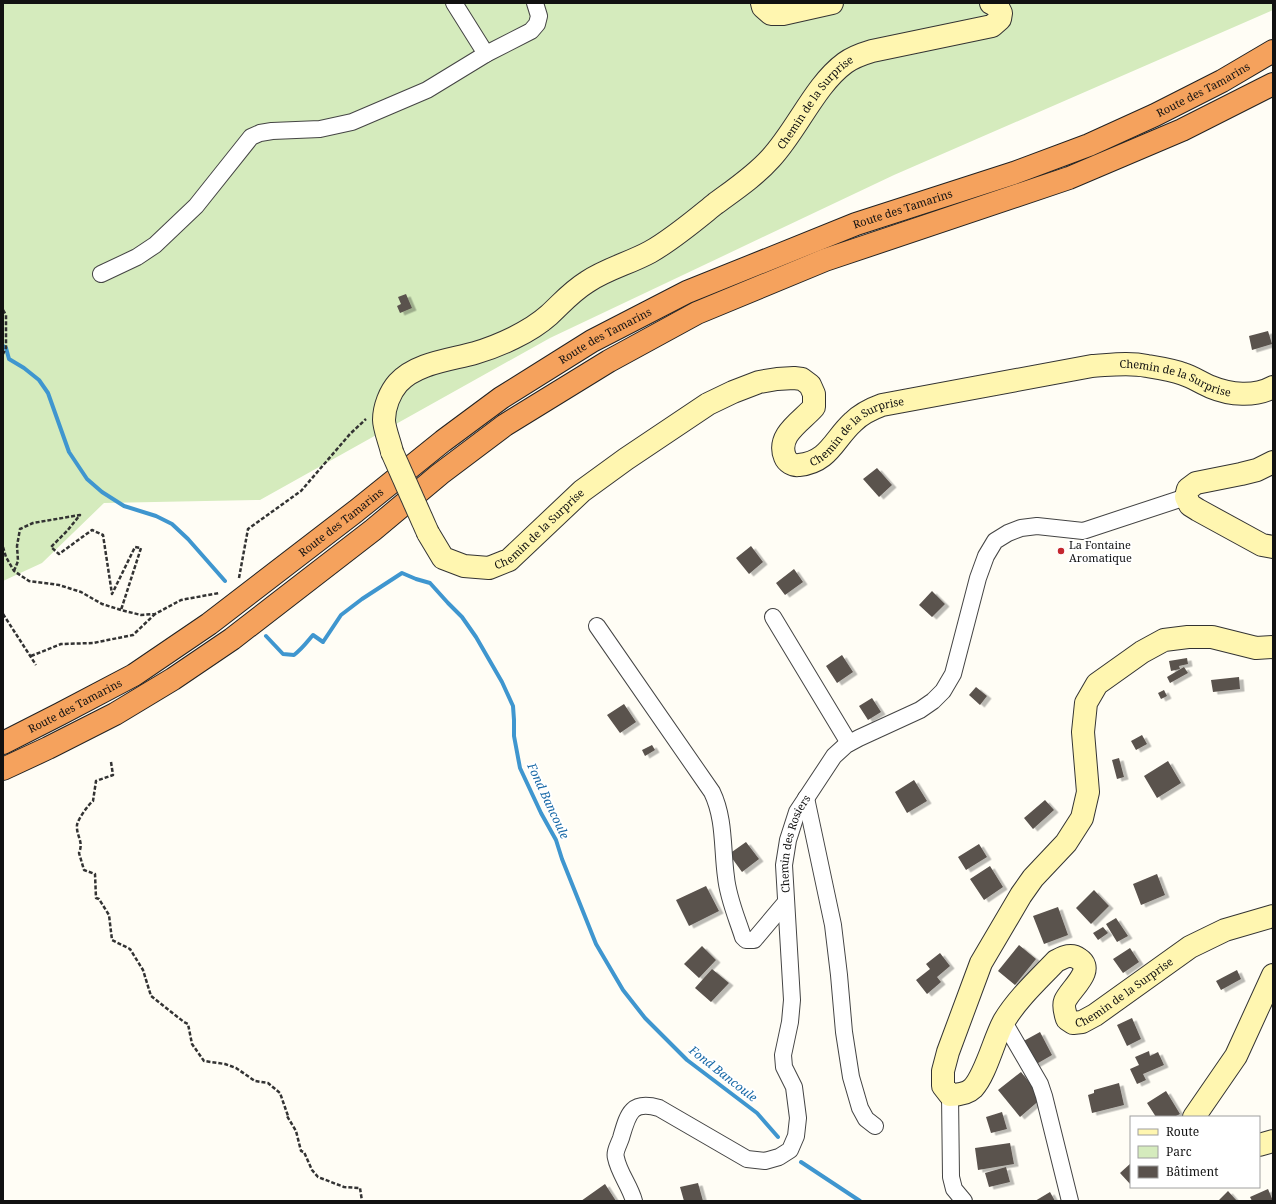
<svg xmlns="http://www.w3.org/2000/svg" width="1276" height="1204" font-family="'Noto Serif',serif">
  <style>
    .green { fill: #d5ebbd }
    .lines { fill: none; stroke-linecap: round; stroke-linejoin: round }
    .stream { stroke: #3f96cf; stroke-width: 4 }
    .building { fill: #5a524d; filter: url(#shadow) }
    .street-casing { stroke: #444; stroke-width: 18 }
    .secondary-casing { stroke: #333; stroke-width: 24 }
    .highway-casing { stroke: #222; stroke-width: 24 }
    .path { stroke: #333; stroke-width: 2.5; stroke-dasharray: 4 2; stroke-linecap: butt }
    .street { stroke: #fff; stroke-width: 16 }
    .secondary { stroke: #fff6b0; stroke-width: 22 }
    .highway { stroke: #f5a25d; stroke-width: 22 }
    .secondary-bridge-casing { stroke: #333; stroke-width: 24; stroke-linecap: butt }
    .secondary-bridge { stroke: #fff6b0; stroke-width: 22 }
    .poi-dot { fill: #c4262e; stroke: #fff; stroke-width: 1.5 }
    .labels { text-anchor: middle; stroke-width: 4; stroke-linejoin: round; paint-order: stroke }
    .street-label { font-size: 11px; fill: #111; stroke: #fff }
    .poi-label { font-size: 11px; fill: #111; stroke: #fff; text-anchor: start }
    .water-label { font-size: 12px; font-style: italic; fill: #1768a6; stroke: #fff }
  </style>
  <defs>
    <filter id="shadow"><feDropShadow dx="4.5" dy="2.5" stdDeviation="0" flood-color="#0004"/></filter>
  </defs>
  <rect width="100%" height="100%" fill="#fffdf5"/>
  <path class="green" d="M3 3H1273V10L894 175 550 338 260 500 104 503 42 563 3 581Z"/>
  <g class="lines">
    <path class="stream" d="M3 346 6 348 9 359 24 368 39 380 48 393 69 452 87 479 102 492 124 506 156 516 172 524 188 539 225 581
      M266 636 283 654 294 655C302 649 307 642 313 635L323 642 341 615 362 599 402 573 416 579 430 583 448 603 462 617 476 637 502 682 513 706 514 720V736L520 768 541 813 556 840 562 859 596 944 623 990 645 1018 687 1060 757 1113 778 1137
      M801 1162 860 1201"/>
  </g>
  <path class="building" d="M406 294 412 308 400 313 397 306 401 304 398 297Z
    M1268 331 1272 344 1252 350 1249 336Z
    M877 468 892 485 879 497 863 479Z
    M751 546 763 562 749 574 736 558Z
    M794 569 803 582 785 595 776 583Z
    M932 591 945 604 932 617 919 605Z
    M842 655 853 672 837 683 826 666Z
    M1187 658 1188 664 1179 666 1180 669 1171 671 1169 661Z
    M1184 667 1188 673 1170 683 1167 677Z
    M1239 677 1240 689 1213 692 1211 680Z
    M976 687 987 696 980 705 969 695Z
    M1164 690 1167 696 1161 699 1158 693Z
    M872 698 881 712 868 720 859 706Z
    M624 704 636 722 620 733 607 715Z
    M1142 735 1147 744 1136 750 1131 741Z
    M652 745 655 750 645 756 642 750Z
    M1119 758 1124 777 1117 779 1112 760Z
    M1168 761 1181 783 1157 798 1144 776Z
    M914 780 927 801 907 813 895 792Z
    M1045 800 1054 810 1033 829 1024 818Z
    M746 842 759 859 742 872 729 854Z
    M979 844 987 857 966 870 958 857Z
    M990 866 1003 887 984 900 970 879Z
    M1157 874 1165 895 1141 905 1133 884Z
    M706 886 719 911 689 926 676 900Z
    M1094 890 1109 906 1091 924 1076 908Z
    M1058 907 1068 935 1044 944 1033 916Z
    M1116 918 1128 936 1117 942 1106 924Z
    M1103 927 1108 933 1098 940 1093 933Z
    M1019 945 1036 959 1015 985 998 971Z
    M702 946 716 960 699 978 684 964Z
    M1130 948 1139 962 1123 973 1113 959Z
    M940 953 950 966 937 977 941 982 927 994 916 980 930 969 926 964Z
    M712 969 729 983 711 1002 695 988Z
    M1237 970 1241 979 1221 990 1216 981Z
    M1132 1018 1141 1039 1127 1046 1117 1025Z
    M1040 1032 1052 1055 1033 1066 1020 1043Z
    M1149 1051 1150 1056 1158 1052 1164 1065 1143 1074 1146 1080 1137 1084 1130 1069 1139 1065 1135 1057Z
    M1021 1072 1042 1098 1020 1117 998 1090Z
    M1119 1083 1124 1105 1092 1113 1088 1095 1094 1093V1090Z
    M1166 1091 1180 1114 1174 1117H1156L1147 1103Z
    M1002 1112 1007 1129 991 1133 986 1117Z
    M1010 1143 1014 1164 978 1170 975 1148Z
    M1131 1163V1185L1120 1173Z
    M1006 1167 1010 1182 989 1187 985 1173Z
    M698 1183 703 1201H684L680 1187Z
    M605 1184 616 1201H581Z
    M1268 1189 1273 1201H1252L1250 1197Z
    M1228 1191 1237 1201H1218Z
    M1050 1192 1055 1201H1035Z"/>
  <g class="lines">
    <g class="street-casing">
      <g id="street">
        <path d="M454 3 486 54"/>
        <path d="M101 274 137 257 155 245 196 206 251 137 260 133 272 131 320 129 352 122 427 90 486 54 531 31 537 24 539 16 535 3"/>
        <path d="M773 617 849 743"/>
        <path d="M597 626 712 792C725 819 722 849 726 877 728 898 737 918 743 937L746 940H754L786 902"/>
        <path d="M806 798 833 925 839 975 844 1032 851 1077 860 1108 866 1119 875 1126"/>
        <path d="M1004 1022 1040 1084 1044 1096 1070 1201"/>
        <path d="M950 1095 951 1177 954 1189 964 1201"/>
        <path id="s1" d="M634 1201C630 1186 619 1173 616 1158 614 1152 619 1144 621 1138 628 1114 631 1100 659 1108L747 1159 765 1161 779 1157 790 1150 796 1136 798 1118 794 1087 784 1067 783 1055 790 1022 792 1000 784 865 788 840 797 812 834 756 846 745 859 738 920 710 933 701 943 691 953 674 978 578 986 556 995 541 1008 533 1021 528 1037 526 1083 531 1186 497"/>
      </g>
    </g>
    <g class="secondary-casing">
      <g id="secondary">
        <path d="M762 3 763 7 771 14H783L832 3"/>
        <path id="s2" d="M392 452C390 443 384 428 384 420 384 407 390 392 398 383 416 363 450 360 475 353 499 346 530 332 549 315 562 303 571 292 587 282 606 269 630 263 650 252 673 239 694 221 715 204 734 190 755 176 771 158 797 130 815 85 845 63 853 57 862 54 872 51L992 26 1000 19 1001 13 998 7 991 3"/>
        <path d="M1273 462 1257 470 1241 474 1196 483 1188 489 1186 497 1190 505 1198 510 1262 545 1273 547"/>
        <path id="s3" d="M428 533 443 558 464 566 489 568 509 560 582 491 626 459 708 404 733 392 759 382 777 379 794 378 802 379 810 385 814 394V407C802 421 776 435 785 457 787 462 793 466 799 465 829 462 834 439 853 422 861 414 871 409 882 405L1092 366C1110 365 1129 362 1147 366 1159 368 1172 370 1183 374 1193 377 1201 383 1211 387 1230 395 1255 397 1273 387"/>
        <path id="s4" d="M1273 647 1256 648 1212 637H1188L1164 640 1142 652 1097 684 1086 703 1083 732 1088 792 1082 818 1066 843 1033 878 1021 895 981 963 948 1052 943 1071V1086L950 1095C959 1095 967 1094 973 1088 986 1074 994 1039 1004 1021 1018 998 1038 980 1056 961 1064 957 1071 953 1079 959 1096 970 1070 989 1065 1001 1063 1006 1065 1013 1067 1019L1073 1023 1082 1022 1095 1015 1190 947 1225 930 1273 916"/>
        <path d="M1194 1117 1236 1056 1273 975"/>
        <path d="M1259 1145 1273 1141"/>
      </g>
    </g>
    <g class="highway-casing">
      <g id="highway">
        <path id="s5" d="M3 743 60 714 134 675 209 624 356 511 443 441 501 398 592 341 687 292 856 224 1014 173 1089 145 1155 115 1222 81 1273 51"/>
        <path d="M3 769 48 748 115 714 173 679 232 639 373 530 440 474 505 425 609 361 697 313 825 260 1069 178 1182 130 1273 84"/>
      </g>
    </g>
    <path class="path" d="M3 310 6 315V348L3 354
      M3 547 6 557 14 571 29 581 59 585 81 592 102 604 121 610 141 615 155 614 181 600 219 593
      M14 571 18 561 17 546 20 529 33 523 80 515 67 531 51 547 59 554 92 530 103 535 112 594 135 547 141 548 121 610
      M239 578 248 529 301 491 350 434 366 419
      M3 614 36 665
      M31 656 61 644 93 643 133 635 155 614
      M111 762 113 775 96 781 93 801C88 805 78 819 77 825 76 836 84 841 79 853L84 870 95 874 96 898 99 899 109 915 112 940 130 949 143 970 151 996 184 1022 188 1024 192 1044 204 1061 225 1064 236 1068 255 1081 268 1083 280 1093 288 1116H287L296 1131 301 1151 304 1152 312 1170 318 1177 344 1187 360 1188 362 1201"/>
    <use href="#street" class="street"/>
    <use href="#secondary" class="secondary"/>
    <use href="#highway" class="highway"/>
    <g class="secondary-bridge-casing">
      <path id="secondary-bridge" d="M392 452 428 533"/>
    </g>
    <use href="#secondary-bridge" class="secondary-bridge"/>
  </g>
  <circle class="poi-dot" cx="1061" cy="551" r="4"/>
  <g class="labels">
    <g class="street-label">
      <text dy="4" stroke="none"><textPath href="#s5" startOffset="1377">Route des Tamarins</textPath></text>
      <text dy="4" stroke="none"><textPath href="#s2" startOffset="586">Chemin de la Surprise</textPath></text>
      <text dy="4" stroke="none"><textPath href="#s5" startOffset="1053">Route des Tamarins</textPath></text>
      <text dy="4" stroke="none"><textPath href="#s5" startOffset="729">Route des Tamarins</textPath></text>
      <text dy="4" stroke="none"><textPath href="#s3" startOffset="967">Chemin de la Surprise</textPath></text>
      <text dy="4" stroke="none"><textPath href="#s3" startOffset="632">Chemin de la Surprise</textPath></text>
      <text dy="4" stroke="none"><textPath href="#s5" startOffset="405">Route des Tamarins</textPath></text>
      <text dy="4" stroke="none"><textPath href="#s3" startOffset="141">Chemin de la Surprise</textPath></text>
      <text dy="4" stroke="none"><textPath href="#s5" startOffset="81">Route des Tamarins</textPath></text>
      <text dy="4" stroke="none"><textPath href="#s1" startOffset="586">Chemin des Rosiers</textPath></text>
      <text dy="4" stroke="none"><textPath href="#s4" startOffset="986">Chemin de la Surprise</textPath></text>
    </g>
    <g class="poi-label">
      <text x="1069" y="549">La Fontaine<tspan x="1069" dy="13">Aromatique</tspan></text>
    </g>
    <g class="water-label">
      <text transform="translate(548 801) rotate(65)" y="4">Fond Bancoule</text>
      <text transform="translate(723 1074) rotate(38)" y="4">Fond Bancoule</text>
    </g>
  </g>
  <rect width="1276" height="1204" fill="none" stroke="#111111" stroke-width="8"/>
  <rect x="1130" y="1116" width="130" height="72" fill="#ffffff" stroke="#a0a0a0"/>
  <rect x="1138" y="1129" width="20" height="6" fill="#fff6b0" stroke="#a0a0a0"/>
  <text x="1166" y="1136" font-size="12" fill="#111111">Route</text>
  <rect x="1138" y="1146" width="20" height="12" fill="#d5ebbd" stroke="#a0a0a0"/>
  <text x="1166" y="1156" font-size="12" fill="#111111">Parc</text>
  <rect x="1138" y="1166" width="20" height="12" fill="#5a524d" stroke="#a0a0a0"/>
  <text x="1166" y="1176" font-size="12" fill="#111111">Bâtiment</text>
</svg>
